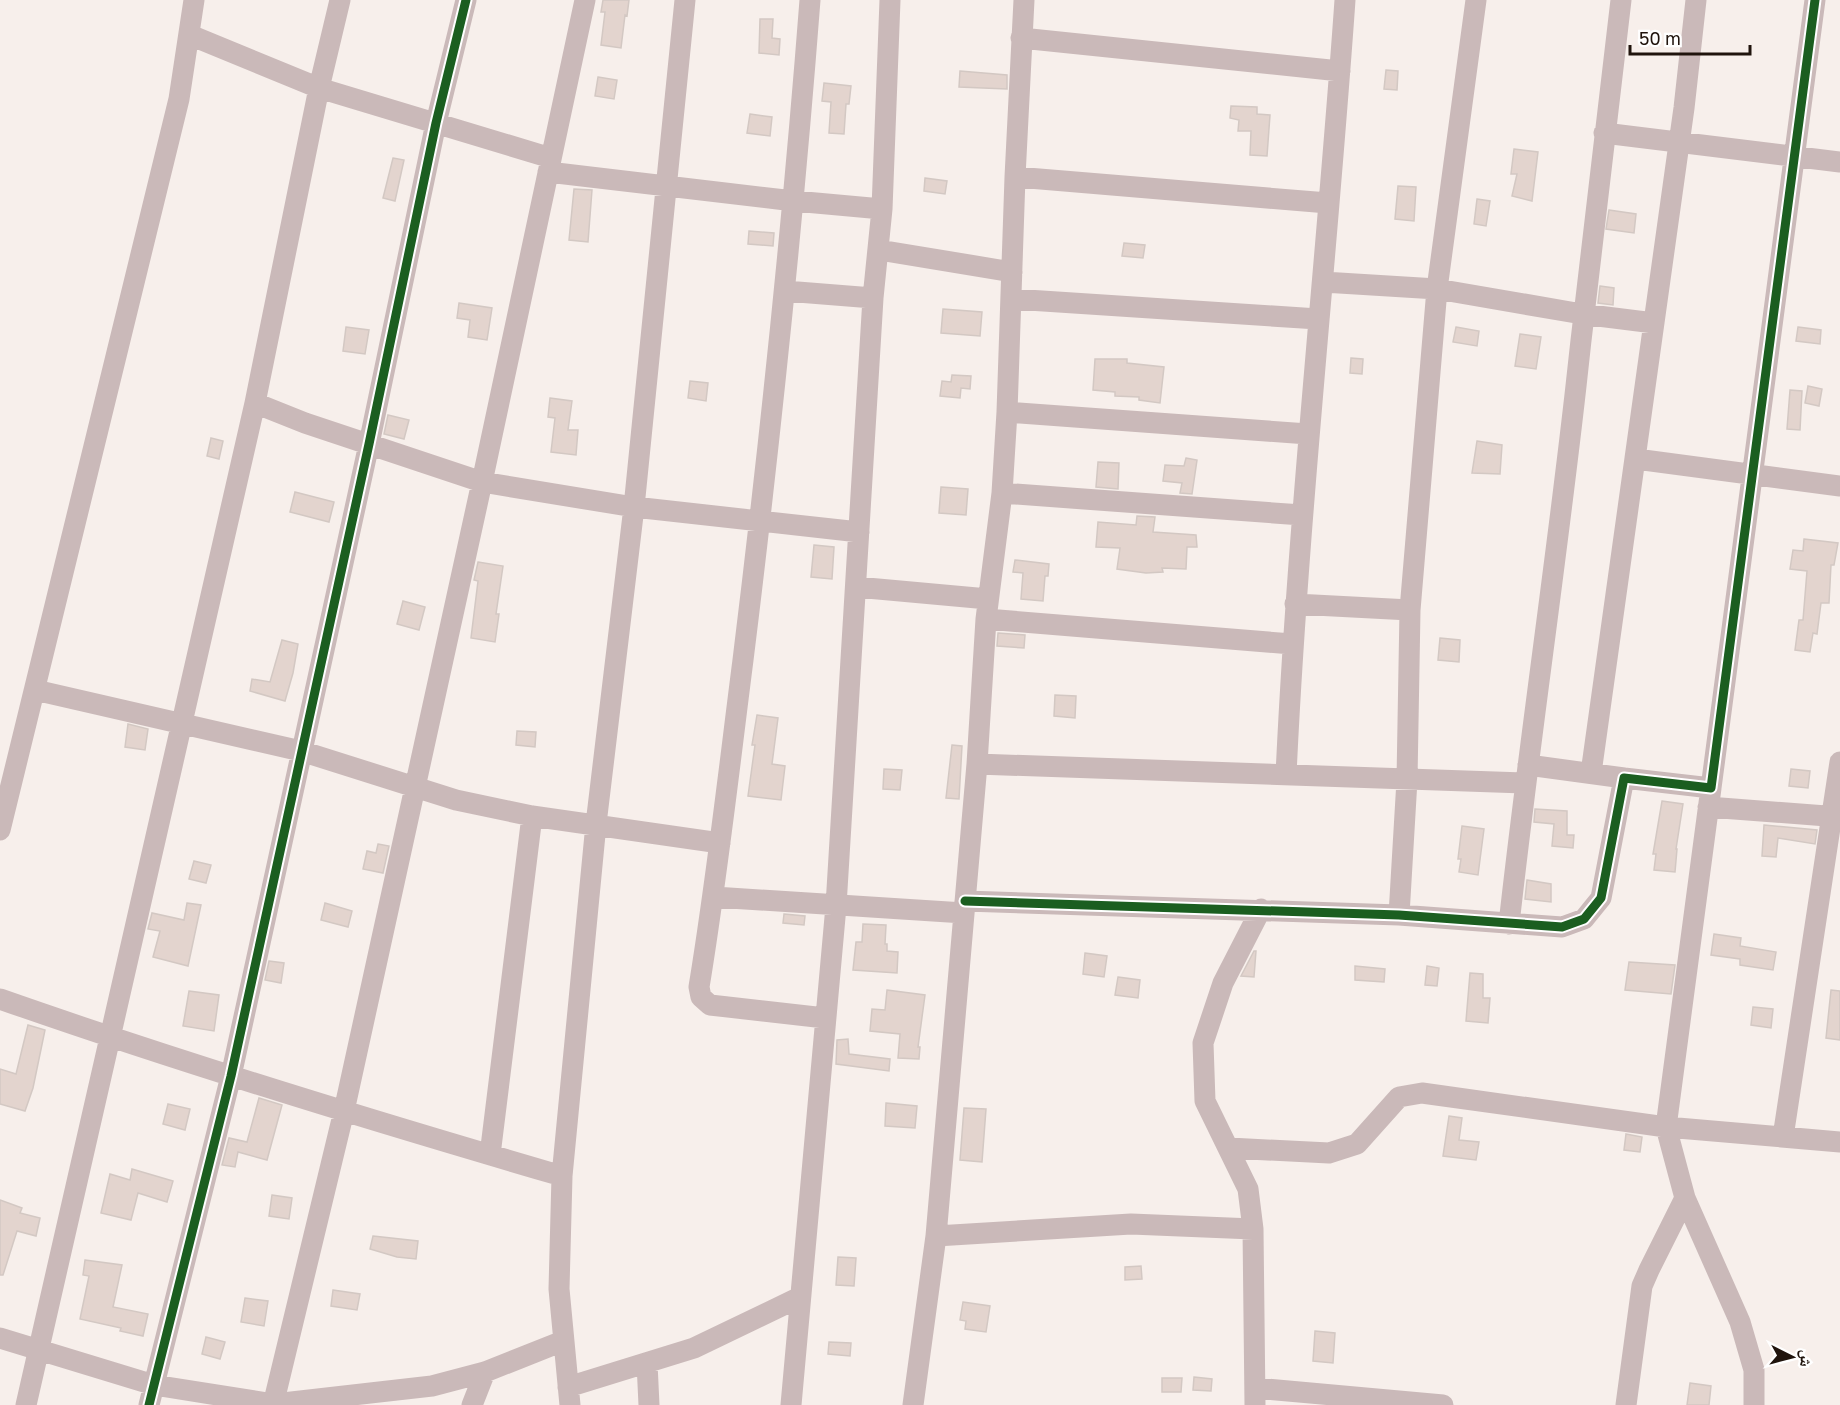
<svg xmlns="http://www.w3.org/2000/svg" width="1840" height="1405" font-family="'Golos Text','Noto Naskh Arabic',sans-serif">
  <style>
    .building { fill: #e3d4ce; stroke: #d3c8c3; stroke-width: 1.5 }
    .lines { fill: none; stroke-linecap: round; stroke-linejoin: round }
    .minor { stroke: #cab9b9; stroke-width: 21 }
    .cycleway-casing { stroke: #fff; stroke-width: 13 }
    .cycleway { stroke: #1b5e20; stroke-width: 9 }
  </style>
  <rect width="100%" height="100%" fill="#f7efeb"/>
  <path class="building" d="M603 0H629L627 16 625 15 621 48 601 45 605 12H601Z
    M760 19H773L772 38 780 39 779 55 759 53Z
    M1386 70 1398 71 1397 90 1384 89Z
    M960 71 1007 75V89L959 87Z
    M598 77 617 80 614 99 595 96Z
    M824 83 851 86 849 104H846L844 134 829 133 831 102 822 101Z
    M1231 106 1257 107V114L1270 115 1267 156 1250 155 1251 131H1238L1239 120 1230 118Z
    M750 114 772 117 770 136 747 133Z
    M1514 149 1538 152 1532 201 1512 196 1517 174H1511Z
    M393 158 404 160 395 201 383 198Z
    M925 178 947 181 945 194 924 191Z
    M1398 186 1416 187 1414 221 1395 219Z
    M574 189 592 190 588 242 569 240Z
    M1477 199 1490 201 1486 226 1474 224Z
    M1609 210 1636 214 1634 233 1606 229Z
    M749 231 774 233 773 246 748 244Z
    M1124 243 1145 245 1143 258 1122 256Z
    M1600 286 1614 288 1613 305 1598 303Z
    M459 303 492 308 487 340 468 337 470 320 457 318Z
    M943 309 982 312 980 336 941 333Z
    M346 327 369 330 365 354 343 351Z
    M1456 327 1479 331 1477 346 1453 342Z
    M1798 327 1821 330 1820 344 1796 341Z
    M1520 334 1541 337 1536 369 1515 366Z
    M1351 358 1363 359 1362 374 1350 373Z
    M1095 359H1127V363L1164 367 1160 403 1139 400V397L1115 396V392L1093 390Z
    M952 375 971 376 970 389 961 388 960 398 940 396 942 381 951 382Z
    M690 381 708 383 706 401 688 398Z
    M1808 386 1822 389 1819 406 1805 403Z
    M1790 390 1802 391 1800 430 1787 429Z
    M550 398 572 401 568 430H578L576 455 551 452 555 418 548 417Z
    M388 415 409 420 404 439 384 434Z
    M211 438 223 441 219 459 207 456Z
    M1477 441 1502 445 1500 474 1472 473Z
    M1186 458 1197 460 1192 494 1180 493 1182 483 1163 481 1165 465 1184 466Z
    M1098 462 1119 463 1118 489 1096 487Z
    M941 487 968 489 966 515 939 513Z
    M295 492 334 502 329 522 290 512Z
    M1137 516 1155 517 1153 532 1196 535 1197 547H1187L1186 569 1162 568 1163 572 1146 573 1117 569 1120 548 1096 547 1098 522 1136 525Z
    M1804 539 1838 543 1834 565H1831L1829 603H1821L1817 634 1813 633 1810 652 1795 650 1799 620H1803L1807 571 1790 569 1793 550 1803 551Z
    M814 545 834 547 832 579 811 577Z
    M1015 560 1049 564 1048 576H1045L1043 601 1021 599 1023 573 1013 572Z
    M478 562 503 566 496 614H499L495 642 471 638 478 581 474 580Z
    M403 601 425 607 419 630 397 624Z
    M998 633 1025 635 1024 648 997 646Z
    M1440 638 1460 640 1459 662 1438 660Z
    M282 640 298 644 293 673 285 701 250 691 252 679 270 682Z
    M1055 695 1076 696 1075 718 1054 716Z
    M757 715 778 718 772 764 785 766 781 800 748 796 755 745H752Z
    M128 724 148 729 145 750 125 747Z
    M517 731 536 732 535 747 516 745Z
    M952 745 962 746 959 799 946 798Z
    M884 769 902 770 900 790 883 789Z
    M1791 769 1810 771 1808 788 1789 786Z
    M1662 801 1683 804 1676 849H1677L1675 872 1654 870 1656 854H1653Z
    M1535 809 1567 811V835H1574L1573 848 1552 846 1554 824 1534 822Z
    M1764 825 1817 830 1815 844 1778 838 1776 857 1762 856Z
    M1462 826 1484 829 1478 875 1459 872 1461 859H1458Z
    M378 844 389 846 383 873 363 869 367 851 376 853Z
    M194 861 211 865 206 883 189 879Z
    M1527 880 1551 884V902L1525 899Z
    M187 903 201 905 188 966 153 957 160 931 148 929 152 913 184 920Z
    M325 903 352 911 348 927 321 920Z
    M784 914 805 916 804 925 783 923Z
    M863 924 886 925 885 944H887V951L898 952 897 973 853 970 856 942H862Z
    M1714 934 1741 938 1740 946 1776 952 1773 970 1740 965V959L1711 955Z
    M1254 951H1256L1254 977 1241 976Z
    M1085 953 1107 956 1104 977 1083 974Z
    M269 961 284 963 281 983 265 980Z
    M1629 962 1675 965 1671 994 1625 990Z
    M1355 966 1385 969 1384 982 1355 980Z
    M1427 966 1439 968 1437 986 1425 985Z
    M1470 973 1483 974V998H1490L1488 1023 1466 1021Z
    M1118 977 1140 980 1138 998 1115 995Z
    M887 990 925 995 918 1047H920L919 1059 898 1058 900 1034 870 1031 872 1009 885 1010Z
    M1831 990 1840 991V1040L1826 1038Z
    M189 991 219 995 214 1031 183 1026Z
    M1753 1007 1773 1009 1771 1028 1751 1025Z
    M28 1025 45 1030 33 1088 25 1111 0 1104V1069L16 1074Z
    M848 1039 849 1054 890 1059 889 1071 836 1064 837 1040Z
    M259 1098 282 1105 267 1160 238 1152 235 1167 222 1165 229 1138 247 1142Z
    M886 1103 917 1106 915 1128 885 1126Z
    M168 1104 190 1109 185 1130 163 1124Z
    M964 1108 986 1109 982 1162 960 1160Z
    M1449 1116 1462 1118 1459 1140 1479 1142 1476 1160 1443 1156Z
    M1626 1134 1642 1137 1640 1152 1624 1150Z
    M132 1169 173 1181 167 1202 138 1193 131 1220 101 1213 110 1174 130 1180Z
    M272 1195 292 1198 289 1219 269 1216Z
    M0 1200 22 1208 20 1213 40 1218 36 1236 17 1231 3 1275H0Z
    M373 1236 418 1241 416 1259 397 1257 370 1249Z
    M838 1257 856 1258 854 1286 836 1285Z
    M85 1260 122 1265 113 1307 148 1314 143 1336 120 1331 121 1328 80 1319 89 1276 83 1275Z
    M1141 1266 1142 1279 1125 1280V1267Z
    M333 1290 360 1294 357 1310 331 1306Z
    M245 1298 268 1301 264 1326 241 1322Z
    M963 1302 990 1306 986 1332 965 1329 966 1321 960 1320Z
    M1315 1331 1335 1333 1333 1363 1313 1361Z
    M206 1337 225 1342 220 1359 202 1354Z
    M829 1342 851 1343 850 1356 828 1354Z
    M1194 1377 1212 1379 1211 1391 1193 1390Z
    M1162 1378H1182L1181 1392H1162Z
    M1690 1383 1711 1386 1709 1405H1687Z"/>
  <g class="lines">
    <path class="minor" d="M810 0C793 221 770 441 743 660 729 769 717 878 699 987L701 997 710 1005 825 1018
      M190 35 319 88 551 158
      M1021 38 1340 71
      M1604 133 1840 162
      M548 172 794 201 882 209
      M1015 177 1328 203
      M879 250 1012 272
      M1323 282 1437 289 1582 314 1654 323
      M785 291 873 298
      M1011 299 1318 319
      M255 403 305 423 482 482 634 507 859 532
      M1007 412 1308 434
      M1636 459 1840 486
      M1002 493 1302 515
      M856 587 988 599
      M1295 604 1410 610
      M986 619 1292 644
      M35 690 301 751 456 800 532 816 720 843
      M977 764 1524 783
      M1528 765 1624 778
      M1591 773 1684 108 1696 0
      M1286 775C1298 516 1327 258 1345 0
      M1711 788 1666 1127 1685 1198 1740 1322 1754 1370V1405
      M1708 807 1840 817
      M0 830 179 99 194 0
      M714 897 964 913
      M965 901 1399 915 1562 927 1584 919 1601 898 1624 778 1711 788 1815 0
      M1399 915 1407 780 1410 610 1437 289 1476 0
      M1509 924C1529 744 1556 565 1576 386 1590 257 1605 128 1621 0
      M0 999C185 1064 373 1121 562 1176
      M1783 1137 1840 762
      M1229 1148 1329 1153 1357 1144 1399 1097 1422 1093 1666 1127 1840 1142
      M490 1155 532 816
      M936 1236 1131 1224 1253 1229
      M0 1338 154 1385 274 1404 432 1386 485 1372 563 1341
      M647 1363 649 1405
      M568 1387 694 1348 800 1297
      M1255 1388 1443 1405
      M26 1405 255 403 319 88 340 0
      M149 1405 231 1076 369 444 436 123 466 0
      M273 1405 344 1111 482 482 585 0
      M472 1405 485 1372
      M570 1405 559 1289 562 1176 596 824 634 507 685 0
      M791 1405 836 906 873 298 882 209 890 0
      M913 1405 936 1236 977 764 986 619 1002 493 1007 412 1015 177 1024 0
      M1255 1405 1253 1229 1248 1189 1205 1101 1203 1043 1223 983 1261 909
      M1626 1405 1642 1286 1649 1270 1685 1198"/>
    <g class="cycleway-casing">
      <path id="cycleway" d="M965 901 1399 915 1562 927 1584 919 1601 898 1624 778 1711 788 1815 0
        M149 1405 231 1076 369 444 436 123 466 0"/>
    </g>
    <use href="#cycleway" class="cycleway"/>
  </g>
  <g transform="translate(1792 1357) rotate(96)" stroke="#ffffff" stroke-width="4.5" paint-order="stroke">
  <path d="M0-4.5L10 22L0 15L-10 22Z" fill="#20140d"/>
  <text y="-9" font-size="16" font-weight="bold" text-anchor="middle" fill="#20140d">ش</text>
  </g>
  <path d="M1630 45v9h120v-9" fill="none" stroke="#20140d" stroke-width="3"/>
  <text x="1639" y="45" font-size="18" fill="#20140d" stroke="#ffffff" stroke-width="4.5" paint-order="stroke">50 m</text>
</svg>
